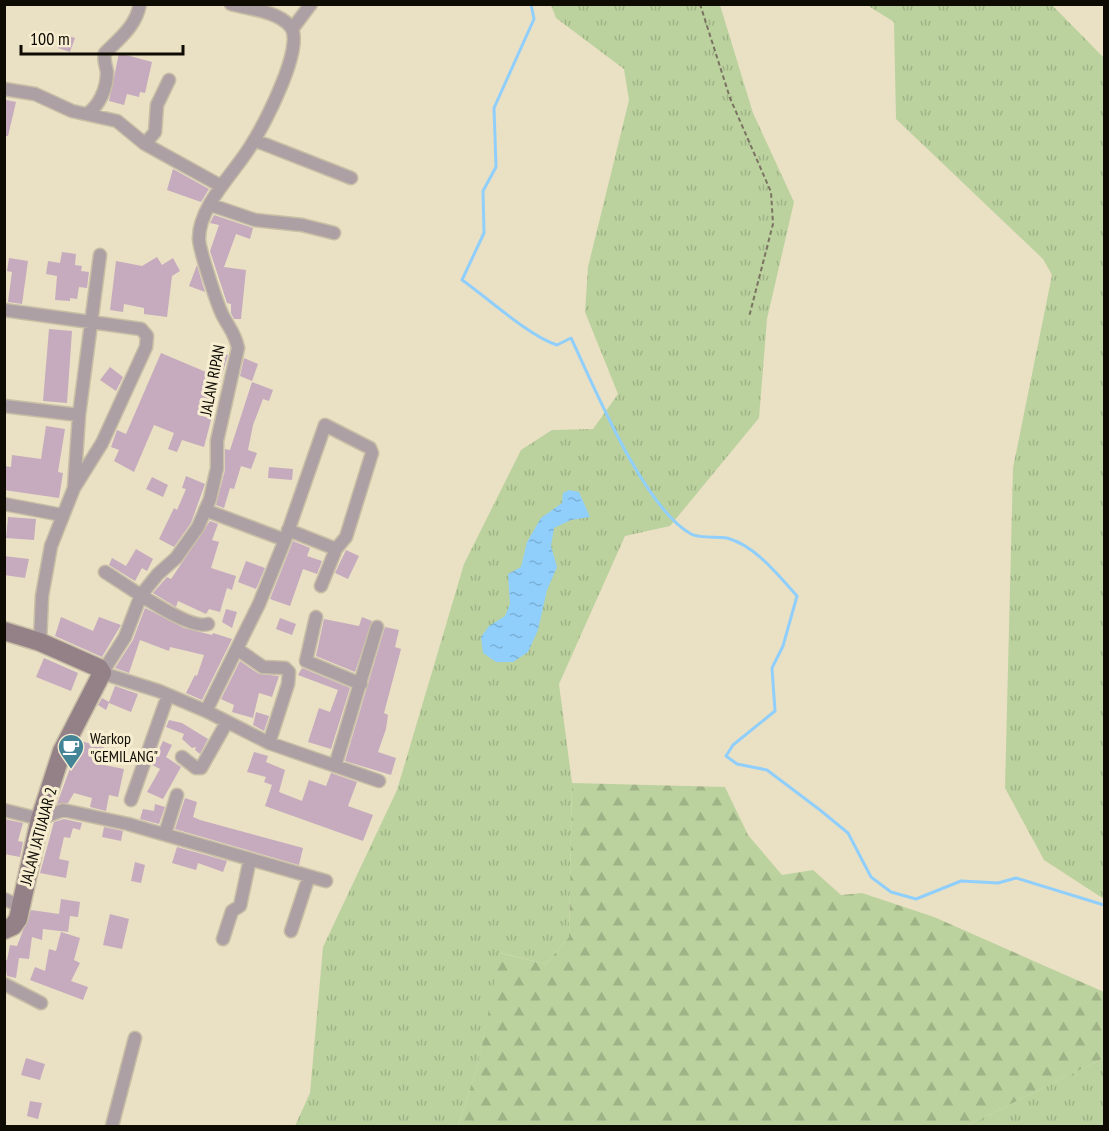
<svg xmlns="http://www.w3.org/2000/svg" width="1109" height="1131" font-family="'PT Sans Narrow',sans-serif">
  <style>
    .grass { fill: url(#grass-tufts) }
    .forest { fill: url(#forest-firs) }
    .water { fill: url(#water-ripples) }
    .lines { fill: none; stroke-linecap: round; stroke-linejoin: round }
    .stream { stroke: #90cffc; stroke-width: 3 }
    .building { fill: #c5abbd }
    .street-casing { stroke: #c7bea5; stroke-width: 15 }
    .secondary-casing { stroke: #c7bea5; stroke-width: 21 }
    .path { stroke: #7a7361; stroke-width: 2; stroke-dasharray: 4.5 3; stroke-linecap: butt }
    .street { stroke: #ada0a4; stroke-width: 12 }
    .secondary { stroke: #948087; stroke-width: 18 }
    .labels { text-anchor: middle; stroke-width: 6; stroke-linejoin: round; paint-order: stroke }
    .street-label { font-size: 16px; fill: #0e0b03; stroke: #f7edd1 }
    .poi-label { font-size: 16px; fill: #0e0b03; stroke: #f7edd1; text-anchor: start }
  </style>
  <defs>
    <pattern id="grass-tufts" width="24" height="20" patternUnits="userSpaceOnUse" patternTransform="scale(1.5)"><rect width="24" height="20" fill="#bbd29e"/><path d="M3 7l-1-3M5 7V3M7 7l1-3M15 17l-1-3M17 17v-4M19 17l1-3" fill="none" stroke="#a0b386"/></pattern>
    <pattern id="forest-firs" width="22" height="20" patternUnits="userSpaceOnUse" patternTransform="scale(1.5)"><rect width="22" height="20" fill="#bbd29e"/><path d="M5 1l3.5 6h-7zM16 11l3.5 6h-7z" fill="#a0b386"/></pattern>
    <pattern id="water-ripples" width="26" height="14" patternUnits="userSpaceOnUse" patternTransform="scale(1.5)"><rect width="26" height="14" fill="#90cffc"/><path d="M2 4q2-2 4 0t4 0M15 11q2-2 4 0t4 0" fill="none" stroke="#7bb0d6"/></pattern>
  </defs>
  <rect width="100%" height="100%" fill="#eae0c4"/>
  <path class="grass" d="M551 5H720L753 113 794 202 767 319 759 418 670 526 625 536 559 684 572 783 569 937 546 964 501 953 478 1065 458 1126H295L310 1093 323 947 397 790 464 564 521 450 552 430 593 429 618 394 585 312 588 267 629 100 624 69 556 18Z
    M867 5H1052L1104 58V899L1044 860 1005 788 1013 468 1052 275 1043 259 896 119 894 22Z
    M1104 1058V1126H966Z"/>
  <path class="forest" d="M572 783 725 787 748 835 782 875 813 870 841 895 862 893 934 917 1104 992V1058L966 1126H458L478 1065 500 953 546 964 569 937Z"/>
  <path class="water" d="M569 490 579 492 590 517 571 520 554 528 551 546 557 567 547 590 538 630 528 652 513 662H496L483 653 481 637 489 626 505 616 510 604 508 574 521 567 527 542 541 518 562 503 563 493Z"/>
  <g class="lines">
    <path class="stream" d="M531 4 534 19 494 108 496 167 483 191 484 233 462 280C488 298 530 337 557 345L571 338C595 388 643 507 691 534 701 539 717 536 727 538 756 546 778 575 797 596L783 646 772 668 775 711 733 745 726 756 737 764 767 770 820 810 848 833 871 877 891 892 916 899 961 881 998 883 1016 878 1104 905"/>
  </g>
  <path class="building" d="M63 34 75 38 70 52 58 48Z
    M119 53 152 62 145 93 140 92 139 97 127 94 124 105 109 101Z
    M6 100 16 102 8 136H4Z
    M173 169 209 189 201 202 167 190Z
    M214 215 253 228 250 239 236 234 224 267 246 270 241 319H234L231 313V304L227 303 210 251 219 225 210 223Z
    M62 252 76 254 75 265 82 266 81 271 89 272 87 288 79 287 77 299 70 298V301L55 300 57 276 46 274 48 261 60 263Z
    M157 257 162 265 173 258 180 271 172 276 167 317 144 314V308L124 304 123 312 110 310 116 261 142 266Z
    M9 258 28 261 22 304 8 302 12 272 7 271Z
    M197 265 201 279 205 292 189 286Z
    M49 329 72 331 67 403 43 401Z
    M161 353 206 372 208 366 215 369 220 353 228 355 210 415 212 416 204 447 182 440 177 452 168 449 174 433 154 425 134 472 114 461 119 450 111 447 117 430 126 434Z
    M244 358 258 364 252 381 240 376Z
    M110 367 123 377 116 391 100 380Z
    M252 382 273 390 269 401 263 399 253 425 248 450 257 453 251 469 241 466 234 489 230 488 224 508 216 505 225 470V449L230 450Z
    M46 426 65 429 58 472 63 473 59 498 4 490V466L11 467 12 455 41 459Z
    M269 467 293 469 292 480 268 478Z
    M186 476 205 484 191 523 174 547 159 539 174 508 177 510 186 489 182 488Z
    M152 477 168 485 163 497 146 489Z
    M8 517 36 519 34 540 6 538Z
    M210 521 218 524 212 540 219 542 211 568 236 576 232 590 227 588 220 612 209 609 206 614 178 601 176 607 153 593 167 577 171 579Z
    M293 541 310 548 307 556 322 561 317 574 303 569 290 606 270 599Z
    M136 549 153 559 147 571 142 568 135 581 109 565 112 558 126 566Z
    M346 550 359 556 348 579 335 573Z
    M4 556 29 559 25 578 4 575Z
    M246 561 265 568 256 589 238 582Z
    M145 608 184 628 212 635 213 633 232 639 202 700 186 693 195 675 197 676 204 655 170 647 169 651 140 640 129 673 115 668 133 640Z
    M226 609 237 612 232 628 222 622Z
    M61 617 93 631 99 617 121 625 102 657 55 636Z
    M362 617 372 621 355 672 316 656 324 619 359 626Z
    M280 618 296 624 292 635 276 629Z
    M385 627 399 630 395 647 401 649 384 713 388 715 386 729 378 752 396 758 391 775 345 761Z
    M44 658 78 673 71 691 36 677Z
    M240 661 259 674 279 676 272 697 259 693 253 718 232 712 234 705 221 699Z
    M302 668 350 688 331 749 308 742 319 708 330 712 338 690 298 675Z
    M115 686 138 694 131 712 109 703 106 710 98 705 102 698 109 702Z
    M256 712 269 716 264 731 253 725Z
    M169 720 182 723 208 739 200 754 195 750 196 747 192 748 182 739 184 734 166 727Z
    M80 741 104 747 99 764 124 769 118 797 109 795 106 811 90 807 92 798 74 793 68 803 57 804Z
    M163 741 172 745 166 757 181 767 163 799 147 792 160 769 152 765Z
    M254 752 268 756 266 762 285 770 279 792 302 801 309 780 326 786 331 773 357 782 348 806 373 815 363 841 265 806 272 785 264 782 266 777 247 772Z
    M185 798 197 802 193 817 200 820 303 848 299 865 175 829Z
    M155 804 165 807 159 824 140 819 143 809 154 811Z
    M4 819 23 823 18 841 23 842 20 857 4 854Z
    M64 819 82 823 80 830 73 828 70 838 64 837 59 859 69 861 66 878 40 873 54 822Z
    M104 827 123 831 121 841 102 837Z
    M177 847 227 861 223 872 198 863 196 870 172 863Z
    M135 862 145 865 141 883 131 881Z
    M61 899 80 902 78 917 70 916 68 932 43 929 42 940 32 937 29 959 19 958 16 978 7 976 4 960H7L10 945 17 946 31 910 59 914Z
    M110 914 129 919 122 949 103 945Z
    M61 932 80 938 74 960 80 963 71 981 88 987 83 1000 30 980 35 967 45 971 49 949 56 951Z
    M26 1058 45 1064 40 1080 21 1075Z
    M30 1101 42 1103 38 1119 27 1116Z"/>
  <g class="lines">
    <g class="street-casing">
      <path id="street" d="M231 4C249 9 277 11 290 26 307 45 262 128 250 147 234 173 199 206 199 238 198 246 218 307 223 316 229 328 235 333 238 348L217 441V468L210 499 198 527 176 558 158 574 141 595 125 637 102 673 159 691 206 711 259 604 285 540 325 425 370 448 372 453 346 537 336 549
        M293 28 311 4
        M4 89 35 94 72 111 117 121 145 144 221 186
        M87 114C100 105 107 88 107 72 106 65 103 60 105 53 120 38 136 26 140 4
        M254 140 351 178
        M145 144 155 132 157 105 169 80
        M211 205 255 220 302 225 334 233
        M4 310 141 329 147 336 146 347 102 443 74 488
        M4 406 79 415
        M4 504 62 515
        M205 510 285 540
        M288 530 336 549 321 586
        M105 572C125 584 188 631 208 624
        M316 617 306 661 361 684
        M40 642 42 596 51 546 74 488 79 415 100 255
        M237 649 263 667 285 668 289 672 288 684 269 743
        M206 711 269 743 379 781
        M182 757 196 768H201L227 722
        M335 766 377 627
        M131 800 168 695
        M4 810 40 819 63 810 128 824 326 881
        M165 834 177 795
        M4 899 20 906
        M291 931 309 876
        M223 939 232 911 240 906 250 859
        M4 984 41 1003
        M112 1126 135 1038"/>
    </g>
    <g class="secondary-casing">
      <path id="secondary" d="M4 631 40 642 99 668 102 673 62 751 40 819 18 919 13 926 4 930"/>
    </g>
    <path class="path" d="M700 4 730 98 771 192 773 224 749 317"/>
    <use href="#street" class="street"/>
    <use href="#secondary" class="secondary"/>
  </g>
  <defs>
    <g id="cafe-pin" transform="scale(1.35)"><path d="M0 17L-7.5 6A9.5 9.5 0 1 1 7.5 6Z" fill="#448497" stroke="#f7edd1"/><path d="M-5.5-4.5H6V0H3Q3 3.5 0 3.5H-2.5Q-5.5 3.5-5.5 0ZM3-3.2v2h1.7v-2ZM-6 4.5H4V6H-6Z" fill="#fff"/></g>
  </defs>
  <g fill-rule="evenodd">
    <use href="#cafe-pin" x="71" y="747"/>
  </g>
  <g class="labels">
    <g class="street-label">
      <text transform="translate(212 380) rotate(-79)" y="6">JALAN RIPAN</text>
      <text transform="translate(38 836) rotate(-75)" y="6">JALAN JATIJAJAR 2</text>
    </g>
    <g class="poi-label">
      <text x="90" y="744">Warkop<tspan x="90" dy="18">"GEMILANG"</tspan></text>
    </g>
  </g>
  <rect width="1109" height="1131" fill="none" stroke="#0e0b03" stroke-width="12"/>
  <path d="M21 45v9h162v-9" fill="none" stroke="#0e0b03" stroke-width="3"/>
  <text x="30" y="45" font-size="18" fill="#0e0b03" stroke="#f7edd1" stroke-width="4.5" paint-order="stroke">100 m</text>
</svg>
